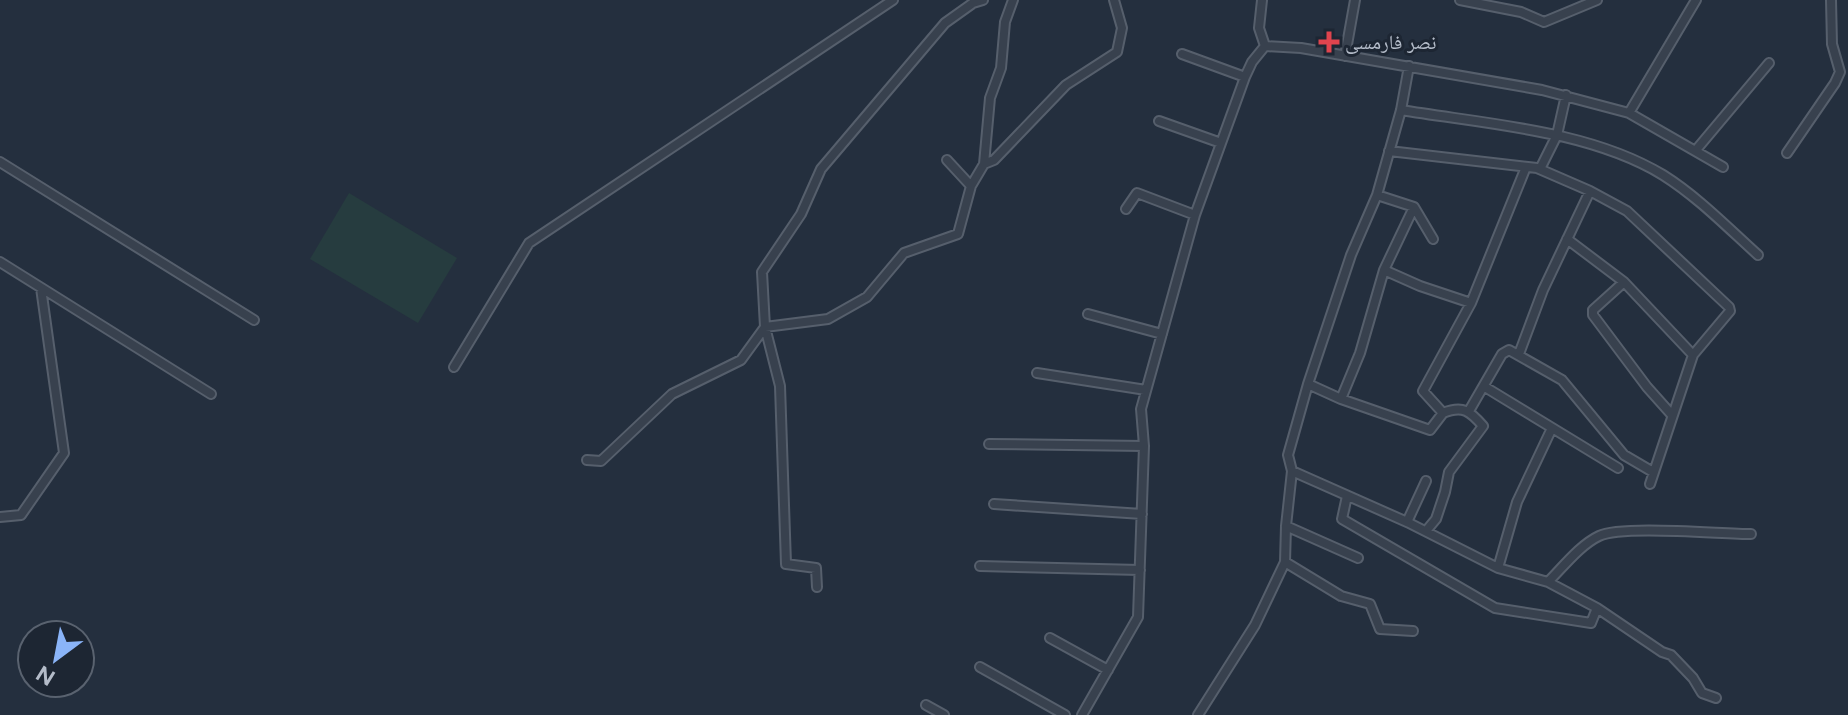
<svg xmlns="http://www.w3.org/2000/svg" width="1848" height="715" font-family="Figtree,'Noto Naskh Arabic',sans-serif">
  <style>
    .green { fill: #263c3f }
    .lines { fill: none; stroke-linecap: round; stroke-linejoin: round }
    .street-casing { stroke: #565f6c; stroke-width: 12 }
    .street { stroke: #38414e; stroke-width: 8 }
    .health-dot { fill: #e0444e; stroke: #1d2633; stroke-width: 3 }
    .labels { text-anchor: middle; stroke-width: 6; stroke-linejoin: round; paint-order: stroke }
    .poi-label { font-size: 20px; fill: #b4bcc9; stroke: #1d2633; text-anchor: start }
  </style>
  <rect width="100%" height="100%" fill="#242f3e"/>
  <path class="green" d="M349 193 457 258 418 323 310 259Z"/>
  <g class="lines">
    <g class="street-casing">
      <path id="street" d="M1262 0 1259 28 1265 46
        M1460 0 1521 12 1544 22 1597 0
        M1182 54 1245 77
        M1345 56 1355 0
        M1401 110C1485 124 1589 130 1663 175 1698 197 1728 228 1758 255
        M1629 113 1696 0
        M1159 121 1221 143
        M1696 150 1769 63
        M1389 151 1537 168 1590 191 1627 211 1729 307 1730 311 1693 355 1650 484
        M1787 153 1835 83 1840 72 1832 44 1831 0
        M0 162 254 320
        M984 164 994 160 1066 85 1117 52 1122 28 1114 0
        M1540 169 1557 135 1566 95
        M971 186 984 164 990 98 1001 68 1005 22 1013 0
        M1377 195 1414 207 1433 239
        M1126 209 1137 193 1195 215
        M1567 239 1624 282 1693 355
        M0 262 211 394
        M1384 270 1420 286 1471 303
        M1624 282 1593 310V315L1647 387 1672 415
        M1088 314 1162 334
        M1519 354 1543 290 1590 191
        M454 367 529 243 893 0
        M1037 373 1146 390
        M1308 384 1341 399 1430 430 1443 413 1423 391 1471 303 1526 167
        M1485 387 1618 468
        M1341 399 1360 353 1384 270 1414 207
        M1469 411 1502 354 1509 350 1562 380 1624 455 1653 472
        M989 444 1144 446
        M587 460 601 461 672 394 741 360 765 327 762 272 801 214 821 169 945 23 973 3 983 0
        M1292 471 1407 522 1498 568 1548 582 1597 608 1662 652 1671 655 1693 678 1702 693 1716 698
        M1347 496 1342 519 1495 608 1591 623 1597 608
        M994 504 1142 514
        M0 517 21 515 64 453 41 288
        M1407 522 1426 481
        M1286 526 1358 558
        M1426 531 1436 519 1445 492 1449 472 1483 426C1470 411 1463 405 1443 413
        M1285 562 1341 596 1370 604 1380 629 1413 631
        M980 566 1140 570
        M1498 568 1517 502 1552 428
        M1548 582C1563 567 1580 545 1599 536 1622 525 1720 534 1751 534
        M817 587 816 568 786 564 780 386 765 327 828 319 867 297 904 253 958 234 971 186 947 160
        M1050 638 1108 670
        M980 667 1065 715
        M926 705 944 715
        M1082 715 1138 617 1144 446 1141 409 1195 215 1245 77 1252 62 1265 46 1301 48 1542 90 1629 113 1723 167
        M1198 715 1255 625 1285 562 1286 526 1292 471 1288 455 1308 384 1351 255 1377 195 1401 110 1409 66"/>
    </g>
    <use href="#street" class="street"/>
  </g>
  <path class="health-dot" d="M1325 30h8v8h8v8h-8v8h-8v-8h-8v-8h8z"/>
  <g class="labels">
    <g class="poi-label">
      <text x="1345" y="49">نصر فارمسی</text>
    </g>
  </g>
  <g transform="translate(56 659) rotate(212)"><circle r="38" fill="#1d2633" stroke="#59626f" stroke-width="2"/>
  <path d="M0-6L14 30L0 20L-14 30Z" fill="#8ab4f8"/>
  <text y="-12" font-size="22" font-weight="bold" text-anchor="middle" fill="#b4bcc9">N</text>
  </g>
</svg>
